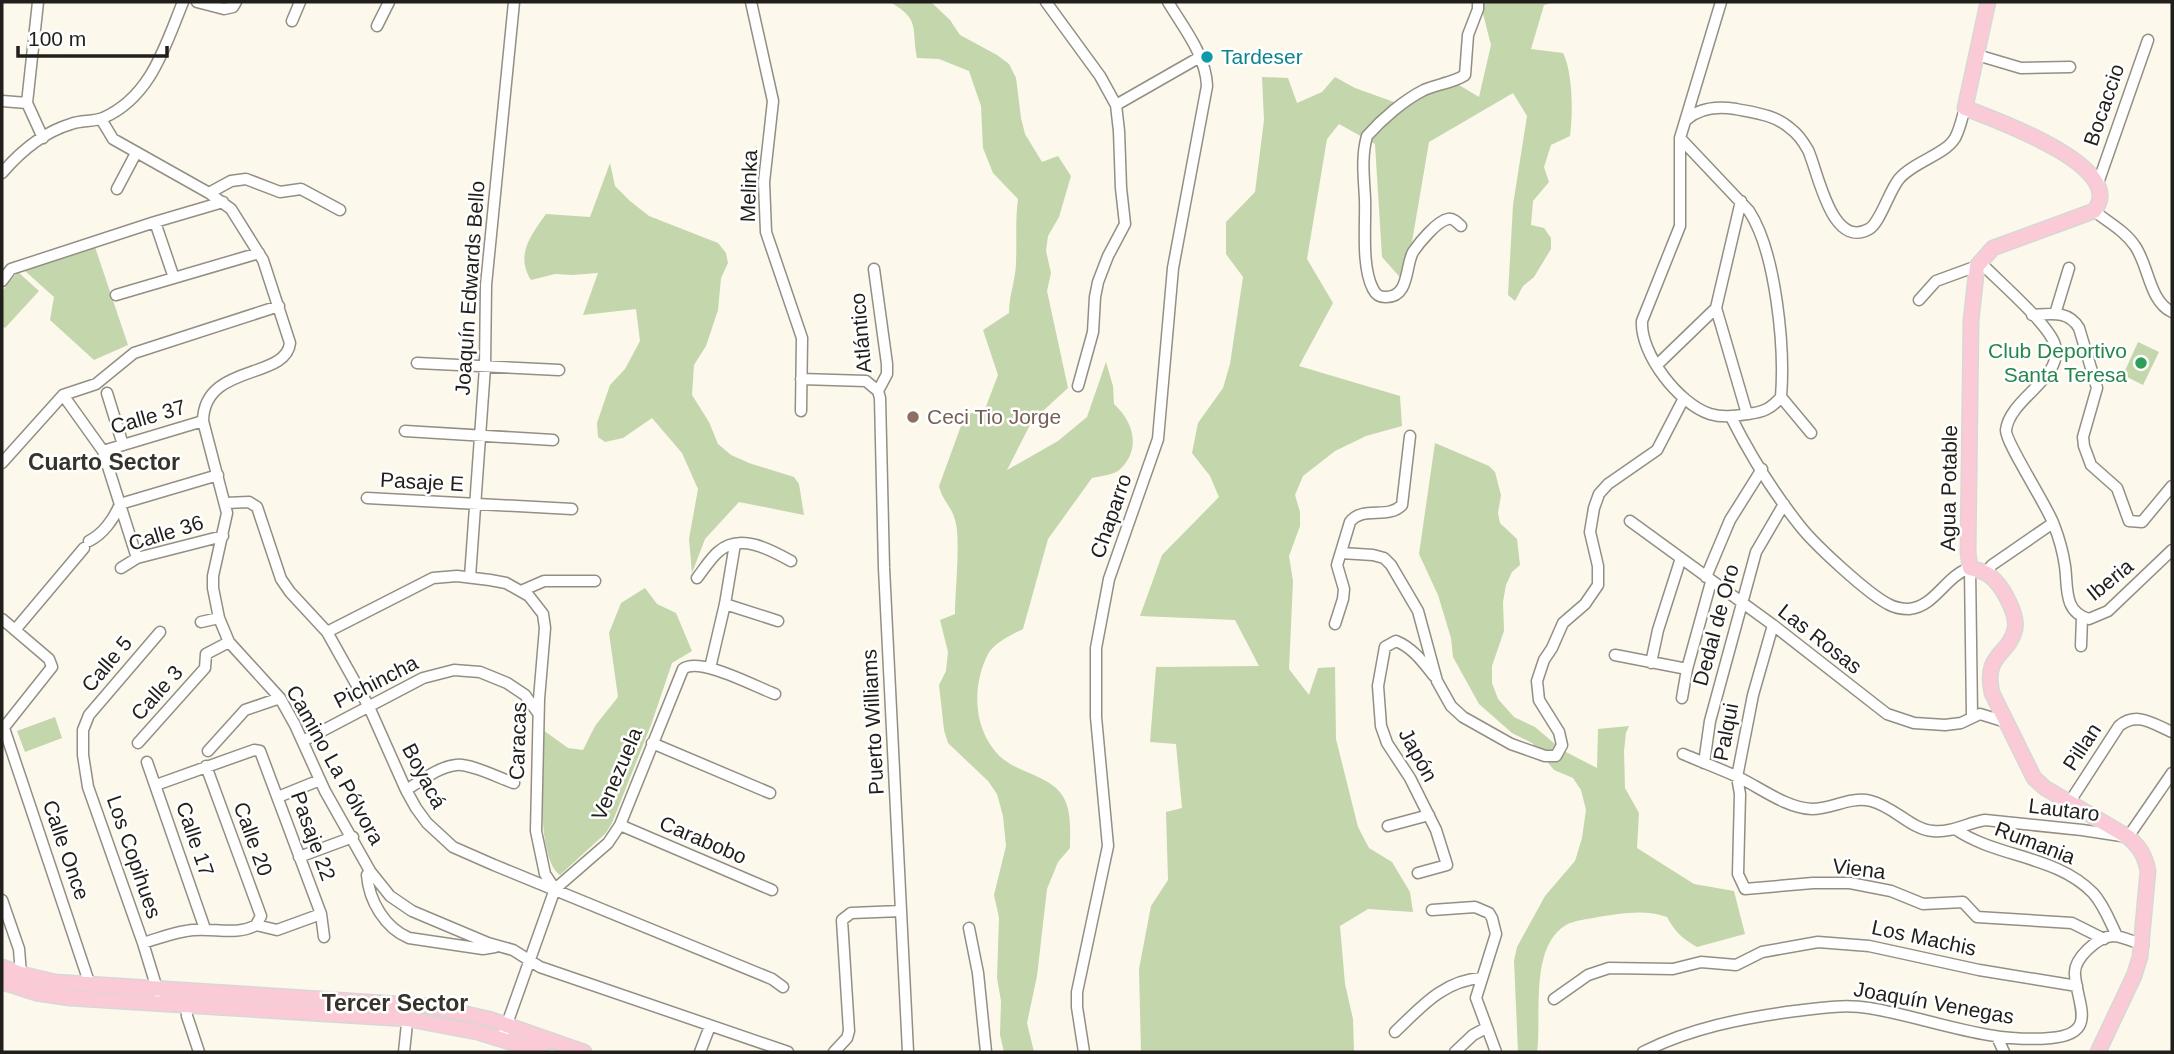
<svg xmlns="http://www.w3.org/2000/svg" width="2174" height="1054" font-family="Arial,sans-serif">
  <style>
    .green { fill: #c3d6ac }
    .lines { fill: none; stroke-linecap: round; stroke-linejoin: round }
    .minor-casing { stroke: #938f85; stroke-width: 13 }
    .major-casing { stroke: #d7d7d6; stroke-width: 17 }
    .minor { stroke: #fff; stroke-width: 10 }
    .major { stroke: #facbd7; stroke-width: 14 }
    .culture-dot { fill: #0f9aa8; stroke: #fff; stroke-width: 2.5 }
    .leisure-dot { fill: #2e9e5b; stroke: #fff; stroke-width: 2.5 }
    .education-dot { fill: #8d6e63; stroke: #fff; stroke-width: 2.5 }
    .labels { text-anchor: middle; stroke-width: 5; stroke-linejoin: round; paint-order: stroke }
    .culture-label { font-size: 21px; fill: #0d838f; stroke: #fff; text-anchor: start }
    .street-label { font-size: 21px; fill: #201f1b; stroke: #fff }
    .leisure-label { font-size: 21px; fill: #27864d; stroke: #fff; text-anchor: end }
    .education-label { font-size: 21px; fill: #785e54; stroke: #fff; text-anchor: start }
    .neighbourhood-label { font-size: 23px; font-weight: bold; fill: #36332a; stroke: #fff }
  </style>
  <rect width="100%" height="100%" fill="#fcf8ec"/>
  <path class="green" d="M890 2H931L950 20 960 35 997 55 1009 64 1016 78 1021 118 1025 134 1042 162 1058 156 1071 176 1059 217 1048 236 1046 251 1051 273 1047 291 1068 388 1032 421 1007 470 1058 441 1087 417 1106 362 1113 386 1114 404C1134 422 1142 451 1118 471 1112 475 1100 476 1092 478L1048 539 1023 629C1011 635 995 642 988 654 971 687 973 733 1003 759 1020 773 1049 776 1062 795 1072 809 1070 833 1070 848L1058 862 1047 889 1037 976 1027 1023 1034 1052H1004L1000 1035 1001 1001 997 978 999 918 994 895 1006 846 1003 816 997 794 988 781 948 743 944 730 939 685 946 671 948 652 940 620 955 614C955 591 961 539 955 520 952 507 942 500 939 486L965 415 985 409 998 375 983 330 1009 313C1009 295 1016 279 1016 262 1017 241 1015 220 1018 199L993 173 983 148 981 106 969 71 939 59 917 58C911 27 921 20 890 2Z
    M1480 2H1556L1544 5 1531 49 1563 53C1573 73 1573 113 1570 136L1551 145 1544 167 1549 182 1533 201 1531 225 1544 228 1551 238V249L1534 277 1523 286 1515 301 1508 295 1513 205 1527 116 1513 93 1429 142 1405 283 1382 257 1375 144 1339 124 1327 139 1307 259 1333 303 1299 366 1400 396 1402 426 1366 436 1335 451 1303 476 1295 495 1300 512V526L1289 556 1293 581 1289 669 1309 695 1318 668 1335 667 1336 739 1358 827 1369 848 1392 862 1410 892 1413 912 1368 909 1340 926 1345 984 1353 1019 1354 1052H1141L1139 969 1151 906 1168 880 1166 812 1182 808 1176 744 1150 742 1156 667 1259 666 1235 620 1140 616 1162 555 1219 497 1210 476 1192 453 1198 423 1223 388 1230 364 1243 277 1226 254V222L1255 192 1264 120 1262 77 1288 78 1297 103 1322 92 1335 77 1355 88 1394 102 1444 76 1479 97 1491 45Z
    M610 163 615 186 630 201 649 216 718 243 726 253 728 263 721 278 718 310 706 346 694 365 692 395 709 422 718 444 731 455 749 463 794 477 799 484 804 515 739 502 705 539 692 573 689 539 698 489 682 453 652 418 623 438 605 442 598 437 597 423 610 385 625 369 640 341 636 309 583 315 598 273 573 275 555 274 531 280C515 255 531 235 546 214L590 217Z
    M95 247 128 345 94 360 50 320 54 297 25 271Z
    M18 272 39 291 5 328 2 326V291Z
    M2138 342 2159 352 2143 385 2123 375Z
    M1435 443 1489 466 1495 472 1501 495 1498 513 1500 523 1517 539 1520 565 1512 572 1506 585 1503 602 1504 631 1492 666V683L1498 699 1514 717 1535 727 1562 750 1597 768 1598 729 1629 726 1626 733 1624 751 1625 788 1639 813 1637 848 1694 884 1734 891 1745 934 1697 947C1683 939 1675 932 1667 917 1646 909 1620 913 1598 917 1589 919 1575 920 1566 925 1529 947 1542 1016 1537 1052H1518L1514 961 1517 947 1545 896 1575 861 1582 838 1586 810 1581 790 1573 778 1554 770 1532 743 1512 733 1479 704 1453 657 1451 638 1438 595 1419 554Z
    M645 588 657 604 676 613 692 651 672 663 651 725 612 823 606 833 560 875C535 858 543 760 543 730L568 748 583 750 595 726 618 697 609 633 621 603Z
    M55 717 62 738 25 752 17 731Z"/>
  <g class="lines">
    <g class="minor-casing">
      <path id="minor" d="M38 2 27 103 43 138
        M197 2 224 9 233 7 236 2
        M751 2 773 101 764 182 766 232 802 338 801 411
        M1046 2 1100 76 1116 105 1119 131 1121 188 1125 224 1108 256 1098 282 1095 297 1093 332 1078 386
        M292 21 300 2
        M377 26 389 2
        M1977 55 2021 68 2070 67
        M2 101 27 103
        M1116 105 1200 57
        M101 119 113 139 209 193 231 209 263 260 290 343C286 380 204 363 203 421L227 513 213 576V588L219 618 229 642 280 698 295 725 325 791 370 871 390 896 412 911 488 943 513 950 540 967 788 1052
        M1686 120C1700 107 1718 106 1736 109 1756 113 1776 115 1791 129 1798 134 1804 143 1808 150 1818 171 1831 250 1869 229 1880 223 1889 191 1899 179 1913 162 1945 155 1955 138 1960 129 1962 118 1965 108
        M1680 138V226L1642 321C1640 354 1679 404 1710 414 1723 418 1735 416 1748 414 1763 412 1771 409 1781 397 1785 348 1776 252 1749 211L1680 138 1721 2
        M2 173C20 152 44 132 71 124 81 120 93 122 103 118 151 97 165 46 183 2
        M2098 183 2148 40
        M117 189 136 153
        M209 193 231 181 246 179 280 192 301 189 340 210
        M2094 211C2108 222 2125 231 2135 246 2149 266 2149 301 2172 312
        M155 222 174 278
        M1461 226C1457 222 1453 218 1448 219 1437 221 1419 243 1413 252 1405 266 1410 298 1385 297 1379 297 1376 295 1373 289 1361 266 1366 225 1365 199 1364 178 1361 157 1367 136 1382 119 1404 100 1424 90 1437 84 1453 83 1465 75L1468 35 1478 9V2
        M1980 262C1997 280 2049 324 2055 345 2064 378 2010 398 2006 430 2005 442 2047 505 2054 525 2059 538 2063 552 2065 566 2068 587 2063 612 2089 619L2108 611 2172 550
        M874 269 887 364V374L878 391
        M2 281 11 269 155 222 223 202
        M116 295 259 253
        M1919 300 1936 281 1977 266
        M1716 308 1747 414
        M2055 314 2069 268
        M2032 315C2051 314 2068 310 2079 328L2097 388 2083 437 2084 446 2091 465 2117 488 2129 521 2142 522 2172 486
        M417 363 559 370
        M1657 365 1716 308 1741 201
        M801 379 866 381 878 391
        M878 391 880 398 884 568 908 1052
        M107 393 123 445
        M63 395 103 451 137 558
        M1781 397 1811 433
        M1731 417C1750 455 1774 493 1800 526 1815 545 1867 593 1888 604 1895 608 1902 609 1909 609 1936 606 1945 576 1970 568L1972 716
        M405 431 553 440
        M103 451 203 421
        M2 463 63 395 96 384 134 353 279 306
        M367 498 572 509
        M226 503 249 502 257 507 281 579 290 592 327 632 369 707 406 790 416 808 427 823 453 847 494 865 772 979 783 987
        M1630 521 1773 625 1887 714 1914 723 1945 725 1961 723 1980 714 2006 722
        M89 541C103 534 114 519 120 504L218 475
        M1341 553 1373 555 1384 558 1391 565 1418 611 1437 681 1451 706 1463 717 1511 744 1545 756H1556L1562 745 1559 732 1539 700 1537 681 1544 660 1552 648 1563 623 1585 604 1598 585V566L1590 532 1594 508 1599 494 1608 484 1657 450 1684 398
        M121 568 137 558 223 536
        M1986 573 1992 565 2053 523
        M470 577 485 367 486 285 514 2
        M1706 577 1730 520 1762 469
        M697 578C704 569 710 559 718 552 740 532 771 550 791 561
        M521 591 544 581H595
        M725 604 778 621
        M2 619 49 659 52 667 2 730
        M201 622 219 618
        M1335 624 1343 599 1344 589 1337 565 1350 522C1363 505 1388 520 1402 505L1410 436
        M1773 625 1753 695 1737 777 1740 794 1738 874 1745 889 1813 883H1850L1891 891 1923 904 1963 902 1977 917 2072 923 2104 939
        M15 630 84 548
        M327 632 433 578 457 576 490 580 506 583 529 596 543 614 545 628 539 699 536 831 545 874 555 889
        M2081 646 2082 617
        M1615 655 1687 669
        M1651 663 1658 630 1681 558
        M710 668 725 604 735 544
        M1682 698 1687 669 1711 582
        M4 728 90 985
        M303 741 423 678 454 670 480 672 507 683 525 695 538 713
        M138 743 205 668 206 654 229 642
        M652 743 770 793
        M208 751 245 710 280 698
        M1683 754C1702 762 1720 769 1738 777 1761 788 1786 808 1812 809 1832 809 1850 796 1871 801 1893 806 1912 830 1933 831 1952 833 1967 823 1985 820L2082 830 2128 837 2172 773
        M147 762 205 929
        M1704 763 1710 721 1756 552 1784 504
        M206 766 261 916 256 925
        M156 785 254 750 260 751 321 914 324 937
        M406 790C421 781 438 767 456 765 470 763 499 778 514 783
        M278 797 320 780
        M2069 803 2119 726C2137 711 2153 724 2172 732
        M620 825 772 890
        M1388 826 1429 815
        M1955 829C1997 858 2056 855 2093 893 2104 905 2110 922 2117 936
        M299 857 353 837
        M370 871 367 875C369 901 385 928 409 938L483 949 495 947
        M1418 873 1447 865 1436 830 1410 778 1387 743 1381 726 1378 686 1385 647 1396 641C1413 648 1423 662 1434 676
        M2 900 19 949 21 974
        M1432 910 1475 907 1489 913 1492 918 1496 934 1476 998 1496 1052
        M256 925 277 930 321 914
        M969 928 978 973 986 1052
        M143 943C157 939 172 933 186 931 209 926 236 937 256 925
        M158 992 143 943 88 787 83 755V730L89 715 160 632
        M1554 999 1588 975 1609 968 1673 969 1701 962 1736 965 1762 952 1818 942 1869 946 1979 970 2077 986
        M186 1004 187 1016 199 1052
        M1395 1032C1421 1007 1444 980 1482 978
        M1997 1037 2004 1052
        M502 1038 555 889 608 843 620 825 683 669C699 656 756 687 775 694
        M404 1052 408 1014
        M700 1052 710 1026
        M834 1052 847 1038 849 1031 842 920 851 913 901 911
        M1084 1052 1077 1007V992L1108 846 1096 717V648L1109 579 1158 439 1173 268 1207 86C1206 55 1183 27 1168 2
        M1455 1052 1473 1035 1486 1028
        M1643 1052C1691 1028 1742 1018 1795 1011 1819 1008 1845 1004 1869 1008 1929 1018 1989 1044 2051 1038 2099 1034 2077 1004 2075 975 2073 959 2097 937 2113 936 2122 936 2134 942 2143 945"/>
    </g>
    <g class="major-casing">
      <path id="major" d="M1988 2 1965 108C1993 119 2130 167 2094 211L1993 248 1977 266 1971 321 1968 552 1970 568C1977 570 1984 571 1990 576 2002 585 2018 614 2015 629 2009 656 1983 653 1992 693L2034 778 2045 788 2128 837C2140 847 2145 856 2148 871L2140 957 2134 976 2098 1052
        M2 967 21 974 55 982 430 1006 489 1019 584 1052
        M2 982 36 993 70 998 408 1019 477 1032 542 1052"/>
    </g>
    <use href="#minor" class="minor"/>
    <use href="#major" class="major"/>
  </g>
  <circle class="culture-dot" cx="1207" cy="57" r="7"/>
  <circle class="leisure-dot" cx="2141" cy="363" r="7"/>
  <circle class="education-dot" cx="913" cy="417" r="7"/>
  <g class="labels">
    <g class="culture-label">
      <text x="1221" y="64">Tardeser</text>
    </g>
    <g class="street-label">
      <text transform="translate(2104 105) rotate(-71)" y="7">Bocaccio</text>
      <text transform="translate(749 186) rotate(-88)" y="7">Melinka</text>
      <text transform="translate(470 288) rotate(-86)" y="7">Joaquín Edwards Bello</text>
      <text transform="translate(861 333) rotate(-95)" y="7">Atlántico</text>
      <text transform="translate(148 417) rotate(-16)" y="7">Calle 37</text>
      <text transform="translate(422 482) rotate(3)" y="7">Pasaje E</text>
      <text transform="translate(1949 488) rotate(-89)" y="7">Agua Potable</text>
      <text transform="translate(1111 516) rotate(-71)" y="7">Chaparro</text>
      <text transform="translate(166 533) rotate(-17)" y="7">Calle 36</text>
      <text transform="translate(2110 580) rotate(-39)" y="7">Iberia</text>
      <text transform="translate(1716 625) rotate(-75)" y="7">Dedal de Oro</text>
      <text transform="translate(1820 639) rotate(38)" y="7">Las Rosas</text>
      <text transform="translate(107 664) rotate(-50)" y="7">Calle 5</text>
      <text transform="translate(376 682) rotate(-27)" y="7">Pichincha</text>
      <text transform="translate(157 693) rotate(-48)" y="7">Calle 3</text>
      <text transform="translate(873 722) rotate(-93)" y="7">Puerto Williams</text>
      <text transform="translate(1726 732) rotate(-79)" y="7">Palqui</text>
      <text transform="translate(518 741) rotate(-88)" y="7">Caracas</text>
      <text transform="translate(2082 747) rotate(-57)" y="7">Pillan</text>
      <text transform="translate(1418 755) rotate(61)" y="7">Japón</text>
      <text transform="translate(335 765) rotate(61)" y="7">Camino La Pólvora</text>
      <text transform="translate(617 774) rotate(-67)" y="7">Venezuela</text>
      <text transform="translate(424 776) rotate(62)" y="7">Boyacá</text>
      <text transform="translate(2064 810) rotate(7)" y="7">Lautaro</text>
      <text transform="translate(313 836) rotate(70)" y="7">Pasaje 22</text>
      <text transform="translate(195 839) rotate(71)" y="7">Calle 17</text>
      <text transform="translate(253 839) rotate(70)" y="7">Calle 20</text>
      <text transform="translate(703 840) rotate(23)" y="7">Carabobo</text>
      <text transform="translate(2035 843) rotate(21)" y="7">Rumania</text>
      <text transform="translate(66 850) rotate(71)" y="7">Calle Once</text>
      <text transform="translate(134 857) rotate(71)" y="7">Los Copihues</text>
      <text transform="translate(1859 869) rotate(7)" y="7">Viena</text>
      <text transform="translate(1924 938) rotate(12)" y="7">Los Machis</text>
      <text transform="translate(1934 1003) rotate(10)" y="7">Joaquín Venegas</text>
    </g>
    <g class="leisure-label">
      <text x="2127" y="358">Club Deportivo<tspan x="2127" dy="24">Santa Teresa</tspan></text>
    </g>
    <g class="education-label">
      <text x="927" y="424">Ceci Tio Jorge</text>
    </g>
    <g class="neighbourhood-label">
      <text x="104" y="470">Cuarto Sector</text>
      <text x="395" y="1011">Tercer Sector</text>
    </g>
  </g>
  <rect width="2174" height="1054" fill="none" stroke="#201f1b" stroke-width="7"/>
  <path d="M18 46v10h149v-10" fill="none" stroke="#201f1b" stroke-width="3.5"/>
  <text x="28" y="46" font-size="21" fill="#201f1b" stroke="#ffffff" stroke-width="5" paint-order="stroke">100 m</text>
</svg>
